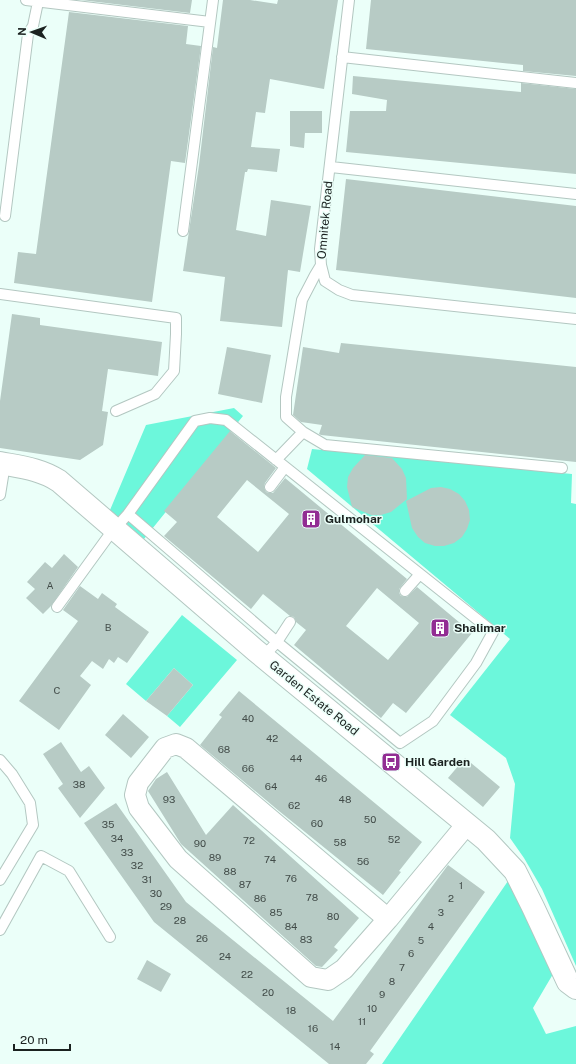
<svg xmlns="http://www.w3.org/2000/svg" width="576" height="1064" font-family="'Public Sans',sans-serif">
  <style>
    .green { fill: #6cf7db }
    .building { fill: #b7cbc5; fill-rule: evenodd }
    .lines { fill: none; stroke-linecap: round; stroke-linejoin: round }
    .lane-casing { stroke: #b3c7c1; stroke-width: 12 }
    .street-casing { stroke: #b3c7c1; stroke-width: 22 }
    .secondary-casing { stroke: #b3c7c1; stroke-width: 24 }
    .lane { stroke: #fff; stroke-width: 10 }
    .street { stroke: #fff; stroke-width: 20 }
    .secondary { stroke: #fff; stroke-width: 22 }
    .labels { text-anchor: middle; stroke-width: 3; stroke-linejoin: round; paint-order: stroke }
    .number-label { font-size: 10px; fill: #424c49 }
    .street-label { font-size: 12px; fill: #1b2220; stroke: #ebfff9 }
    .poi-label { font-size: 12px; font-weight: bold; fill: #1b2220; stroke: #ebfff9; text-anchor: start }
  </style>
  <rect width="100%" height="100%" fill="#ebfff9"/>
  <path class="green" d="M234 408 243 416 144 539 110 510 146 425Z
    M312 449 572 474 571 503 576 504V966L542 889 524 858 510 838 515 784 506 758 450 715 510 639 307 469Z
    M182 615 237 660 180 727 167 716 193 685 174 668 146 701 126 684Z
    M508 881 553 974 533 1008 546 1034 576 1026V1064H382Z"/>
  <path class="building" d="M81 0H192L190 13Z
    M223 0H250L277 4 278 0H338L324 89 270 79 265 113 256 112 251 147 280 149 277 172 248 169 247 172H245L236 230 266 236 271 200 311 206 300 272 288 270 282 327 220 321 225 277 183 271 199 165 213 47 217 48Z
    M371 0H576V76L523 71V65L366 49Z
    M69 12 188 26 186 44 201 46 185 163 171 161 152 302 14 283 18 252 36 254Z
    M353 76 521 92V83L576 89V174L346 152 350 111H386L387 100 352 94Z
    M290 111H322V133H305L304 148 290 146Z
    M346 179 576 206V298L336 270Z
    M12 314 40 318V325L162 342 158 376 108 369 102 411 108 412 103 445 80 460 0 448V401Z
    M341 343 576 367V462L321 435 319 434 322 425 301 422 293 415 303 347 339 353Z
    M227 347 271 355 262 403 218 394Z
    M230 431 276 468 265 483 264 487 266 492 269 493H273L286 477 285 478 407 579 399 589V593L401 596 407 597 417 587 472 633 406 713 393 703 381 718 294 645 306 630 296 622 294 617 290 616 263 594 251 609 164 536 177 522 164 511ZM247 480 289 514 258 552 217 517ZM377 588 419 623 388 660 346 626Z
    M365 455 392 458 402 469 406 478 407 499 391 512 381 515H371L352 507 347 487 348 477 353 468Z
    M441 487 450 489 459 494 465 501 469 510 470 520 467 529 462 537 454 543 444 546H435L425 543 418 537 412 528 406 501 431 488Z
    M64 554 78 567 51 606 43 614 26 598 35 589 27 582 45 562 52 568Z
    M80 586 98 599 102 593 117 604 115 607 149 632 127 663 118 657 114 663 109 659 103 669 92 661 80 676 91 685 59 730 19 701 78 621 63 610Z
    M174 668 193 685 167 716 146 701Z
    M239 691 422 842 399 871 401 872 383 895 279 811 200 745 222 717 219 715Z
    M123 714 149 737 131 758 105 735Z
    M61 742 81 772 89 766 105 788 80 818 58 788 63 784 43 754Z
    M465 758 500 787 483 807 448 778Z
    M167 772 206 835 233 805 359 918 334 947 338 950 322 967 316 966 181 844 148 791 156 779Z
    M116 803 186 902 333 1021 448 865 485 892 370 1051 374 1054 366 1064H329L154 922 84 823Z
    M147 960 171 974 161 992 137 979Z"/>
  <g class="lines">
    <g class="lane-casing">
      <path id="lane" d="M26 0 210 22
        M349 0 320 249 321 265 325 281 339 290 352 295 576 319
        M342 57 576 83
        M331 167 576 194
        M5 216 28 34 33 26 38 2
        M183 231 213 0
        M321 265 315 275 302 300 286 397V417L303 432 325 445 562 468
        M0 294 176 318V334L174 371 155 394 116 411
        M276 460 303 432
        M270 487 285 467
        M0 495 5 464
        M405 591 420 574
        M57 607 110 534 128 514 277 642 400 743 433 721 476 663 493 632 226 420 210 418 195 421 128 514
        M263 657 277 642 290 622
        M0 760 12 774 30 803 33 825 0 880
        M0 930 41 856 69 871 110 937"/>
    </g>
    <g class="street-casing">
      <path id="street" d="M388 919 186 748 176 744 165 748 138 783 135 795 139 808 178 859 311 977 328 980 344 969 388 919 467 824"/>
    </g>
    <g class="secondary-casing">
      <path id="secondary" d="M0 463C21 467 41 469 59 481L255 650 486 840 515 871 533 907 568 982 576 988"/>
    </g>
    <use href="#lane" class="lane"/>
    <use href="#street" class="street"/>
    <use href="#secondary" class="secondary"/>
  </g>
  <defs>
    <g id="building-square" transform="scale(1)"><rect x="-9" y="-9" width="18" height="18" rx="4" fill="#922d93" stroke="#ebfff9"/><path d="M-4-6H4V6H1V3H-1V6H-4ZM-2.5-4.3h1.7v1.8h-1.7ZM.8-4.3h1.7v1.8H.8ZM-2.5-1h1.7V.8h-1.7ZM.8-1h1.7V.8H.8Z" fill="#fff"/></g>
    <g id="bus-square" transform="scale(1)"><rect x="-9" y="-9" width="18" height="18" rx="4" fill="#922d93" stroke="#ebfff9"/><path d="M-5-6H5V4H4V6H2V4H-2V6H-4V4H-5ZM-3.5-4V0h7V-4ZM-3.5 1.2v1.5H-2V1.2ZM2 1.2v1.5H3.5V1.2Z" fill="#fff"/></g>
  </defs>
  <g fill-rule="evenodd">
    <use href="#building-square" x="311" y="519"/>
    <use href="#building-square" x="440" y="628"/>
    <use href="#bus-square" x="391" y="762"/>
  </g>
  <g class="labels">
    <g class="number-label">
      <text x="50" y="589">A</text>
      <text x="108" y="631">B</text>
      <text x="57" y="694">C</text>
      <text x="248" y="722">40</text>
      <text x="272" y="742">42</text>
      <text x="224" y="753">68</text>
      <text x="296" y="762">44</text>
      <text x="248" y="772">66</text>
      <text x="321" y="782">46</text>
      <text x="79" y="788">38</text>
      <text x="271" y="790">64</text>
      <text x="169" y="803">93</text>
      <text x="345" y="803">48</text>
      <text x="294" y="809">62</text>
      <text x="370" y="823">50</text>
      <text x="317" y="827">60</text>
      <text x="108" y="828">35</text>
      <text x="117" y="842">34</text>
      <text x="394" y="843">52</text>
      <text x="249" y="844">72</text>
      <text x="340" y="846">58</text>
      <text x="200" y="847">90</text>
      <text x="127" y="856">33</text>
      <text x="215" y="861">89</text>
      <text x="270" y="863">74</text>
      <text x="363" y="865">56</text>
      <text x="137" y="869">32</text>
      <text x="230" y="875">88</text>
      <text x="291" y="882">76</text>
      <text x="147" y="883">31</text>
      <text x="245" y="888">87</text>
      <text x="461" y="889">1</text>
      <text x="156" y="897">30</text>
      <text x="312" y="901">78</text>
      <text x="260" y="902">86</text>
      <text x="451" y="902">2</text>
      <text x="166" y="910">29</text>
      <text x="276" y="916">85</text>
      <text x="441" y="916">3</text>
      <text x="333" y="920">80</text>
      <text x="180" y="924">28</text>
      <text x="291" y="930">84</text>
      <text x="431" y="930">4</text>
      <text x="202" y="942">26</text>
      <text x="306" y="943">83</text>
      <text x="421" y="944">5</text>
      <text x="411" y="957">6</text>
      <text x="225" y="960">24</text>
      <text x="402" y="971">7</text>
      <text x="247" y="978">22</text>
      <text x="392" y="985">8</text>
      <text x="268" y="996">20</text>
      <text x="382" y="998">9</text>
      <text x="372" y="1012">10</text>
      <text x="291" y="1014">18</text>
      <text x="362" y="1025">11</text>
      <text x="313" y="1032">16</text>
      <text x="335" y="1050">14</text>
    </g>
    <g class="street-label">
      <text transform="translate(325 220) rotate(-85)" y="4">Omnitek Road</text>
      <text transform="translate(314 698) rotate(39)" y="4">Garden Estate Road</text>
    </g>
    <g class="poi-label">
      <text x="325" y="523">Gulmohar</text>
      <text x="454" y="632">Shalimar</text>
      <text x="405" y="766">Hill Garden</text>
    </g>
  </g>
  <g transform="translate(32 32) rotate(272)" stroke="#ebfff9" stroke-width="3" paint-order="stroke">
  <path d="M0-3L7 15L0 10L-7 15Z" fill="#1b2220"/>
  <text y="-6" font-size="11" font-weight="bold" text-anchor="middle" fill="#1b2220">N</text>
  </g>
  <path d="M14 1044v6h56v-6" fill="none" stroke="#1b2220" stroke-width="2"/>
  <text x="20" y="1044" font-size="12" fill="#1b2220" stroke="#ebfff9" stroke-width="3" paint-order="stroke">20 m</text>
</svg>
